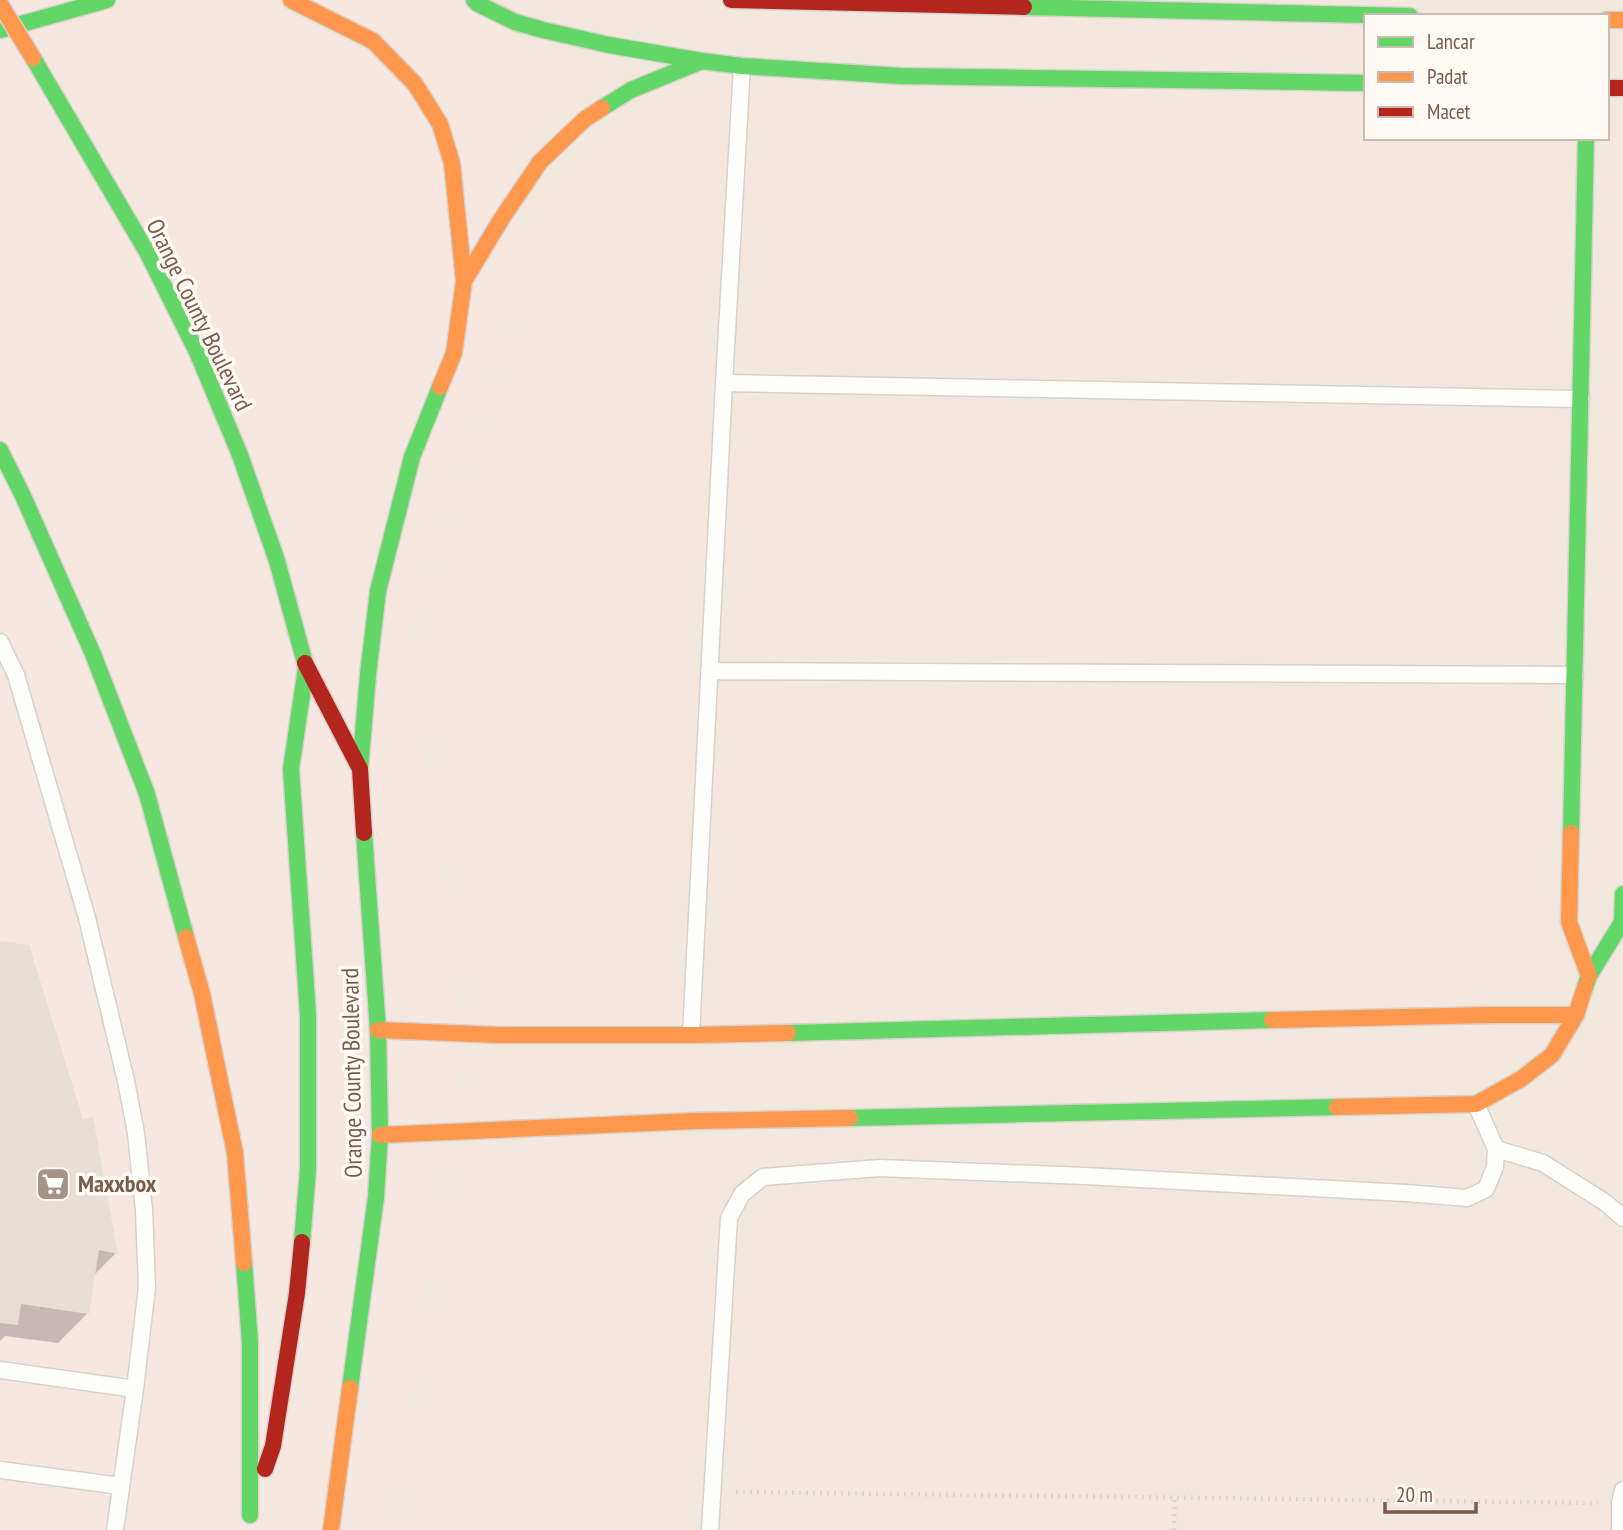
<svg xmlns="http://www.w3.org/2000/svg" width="1623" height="1530" font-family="'PT Sans Narrow',sans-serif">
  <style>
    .residential { fill: #f2e8de; fill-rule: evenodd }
    .commercial { fill: #f6e8e1 }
    .shadow { fill: #0003 }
    .building { fill: #e6ded7 }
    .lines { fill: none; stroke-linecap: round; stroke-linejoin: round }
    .lane-casing { stroke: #d7d1cb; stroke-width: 19 }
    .fast-casing { stroke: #d9d2cb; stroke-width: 19 }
    .slow-casing { stroke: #d9d2cb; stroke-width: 19 }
    .jam-casing { stroke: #d9d2cb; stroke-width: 19 }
    .path { stroke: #dcd5d0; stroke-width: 4.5; stroke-dasharray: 2 5; stroke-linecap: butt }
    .lane { stroke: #fefefd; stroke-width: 16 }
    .fast { stroke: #63d668; stroke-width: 16 }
    .slow { stroke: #ff974d; stroke-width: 16 }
    .jam { stroke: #b3261e; stroke-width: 16 }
    .slow-bridge-casing { stroke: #d9d2cb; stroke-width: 19; stroke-linecap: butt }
    .slow-bridge { stroke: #ff974d; stroke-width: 16 }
    .labels { text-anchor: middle; stroke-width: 7; stroke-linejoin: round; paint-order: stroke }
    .street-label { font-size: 24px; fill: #7a5c4d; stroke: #fffaf3 }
    .poi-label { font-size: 24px; font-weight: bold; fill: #7a5c4d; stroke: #fffaf3; text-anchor: start }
  </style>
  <rect width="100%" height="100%" fill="#f9f5f0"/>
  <path class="residential" d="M0 0H1623V1530H0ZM1366 16H1607V138H1366Z"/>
  <path class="commercial" d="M0 0H482L517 51 515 289 407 623 462 1040 388 1530H0Z"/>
  <path class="shadow" d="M0 943 116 1253 93 1276 88 1313 58 1343 5 1336 0 1341Z"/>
  <path class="building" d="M0 941 29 945 83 1119 93 1117 118 1254 99 1250 89 1314 21 1304 18 1325 0 1323Z"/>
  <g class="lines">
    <g class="lane-casing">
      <path id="lane" d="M724 383 1581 399
        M0 642 16 675 87 918 126 1081 136 1133 144 1210 147 1287 135 1389 0 1370
        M709 671 1575 675
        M691 1035 724 383 742 66
        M1476 1104 1496 1149 1543 1163 1606 1203 1623 1218
        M0 1470 121 1486
        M115 1530 135 1389
        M710 1530 729 1218 742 1194 763 1177 880 1168 1085 1176 1406 1193 1467 1198 1486 1189 1495 1167 1496 1149
        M1620 1530V1503L1623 1490"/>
    </g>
    <g class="fast-casing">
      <path id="fast" d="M474 0 478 4 515 22 543 30 609 45 702 61 742 66 901 76 1366 83
        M1024 7 1410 16
        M0 30 107 0
        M33 58 147 252 197 352 240 455 277 561 305 663
        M602 108 631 90 702 61
        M0 450 23 496 93 654 147 794 186 937
        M360 769 368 675 378 591 412 457 440 387
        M1571 833 1586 138
        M1585 987 1589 976 1622 922 1623 894
        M788 1033 1272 1020
        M850 1118 1337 1107
        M302 1242 308 1170V1015L291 769 306 668
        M244 1263 250 1342V1515
        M350 1388 376 1197 380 1135 378 1030 364 833"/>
    </g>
    <g class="slow-casing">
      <path id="slow" d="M291 0 373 41 415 84 440 124 452 163 464 281 454 353 440 387
        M1607 20H1623
        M464 281 502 218 540 162 585 119 602 108
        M1571 833 1569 922 1589 976
        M186 937 202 994 235 1153 244 1263
        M1272 1020 1490 1015H1576
        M378 1030 499 1035H691L788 1033
        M1337 1107 1476 1104 1521 1079 1552 1055 1576 1015 1585 987
        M380 1135 694 1121 850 1118
        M331 1530 350 1388"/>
    </g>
    <g class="jam-casing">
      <path id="jam" d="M731 0 1024 7
        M1607 88H1623
        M305 663 360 769 364 833
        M265 1469 273 1446 297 1293 302 1242"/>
    </g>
    <path class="path" d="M736 1492 1598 1503
      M1174 1530 1175 1497"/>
    <use href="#lane" class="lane"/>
    <use href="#fast" class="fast"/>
    <use href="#slow" class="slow"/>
    <use href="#jam" class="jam"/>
    <g class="slow-bridge-casing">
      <path id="slow-bridge" d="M0 4 33 58"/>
    </g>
    <use href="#slow-bridge" class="slow-bridge"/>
  </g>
  <defs>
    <g id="supermarket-square" transform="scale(1.75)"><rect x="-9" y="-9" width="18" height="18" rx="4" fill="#a69286" stroke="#fffaf3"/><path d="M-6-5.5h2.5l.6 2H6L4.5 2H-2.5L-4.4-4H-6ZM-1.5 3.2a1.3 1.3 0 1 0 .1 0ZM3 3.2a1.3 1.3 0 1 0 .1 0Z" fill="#fff"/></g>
  </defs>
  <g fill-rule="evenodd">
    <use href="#supermarket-square" x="53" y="1184"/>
  </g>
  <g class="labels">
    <g class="street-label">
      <text transform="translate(199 315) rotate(64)" y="8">Orange County Boulevard</text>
      <text transform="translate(352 1073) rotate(-91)" y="8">Orange County Boulevard</text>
    </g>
    <g class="poi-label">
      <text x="78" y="1192">Maxxbox</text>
    </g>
  </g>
  <rect x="1364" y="14" width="245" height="126" fill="#fffaf3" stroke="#cabbb1" stroke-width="2"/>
  <rect x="1378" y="37" width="35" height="10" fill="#63d668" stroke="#cabbb1" stroke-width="2"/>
  <text x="1427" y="49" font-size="21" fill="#7a5c4d">Lancar</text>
  <rect x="1378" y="72" width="35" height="10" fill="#ff974d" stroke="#cabbb1" stroke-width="2"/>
  <text x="1427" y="84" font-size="21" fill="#7a5c4d">Padat</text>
  <rect x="1378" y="107" width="35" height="10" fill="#b3261e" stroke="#cabbb1" stroke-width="2"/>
  <text x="1427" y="119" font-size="21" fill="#7a5c4d">Macet</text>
  <path d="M1385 1502v10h91v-10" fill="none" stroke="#7a5c4d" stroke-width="3.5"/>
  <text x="1396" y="1502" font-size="21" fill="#7a5c4d" stroke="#fffaf3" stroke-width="5" paint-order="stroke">20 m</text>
</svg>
